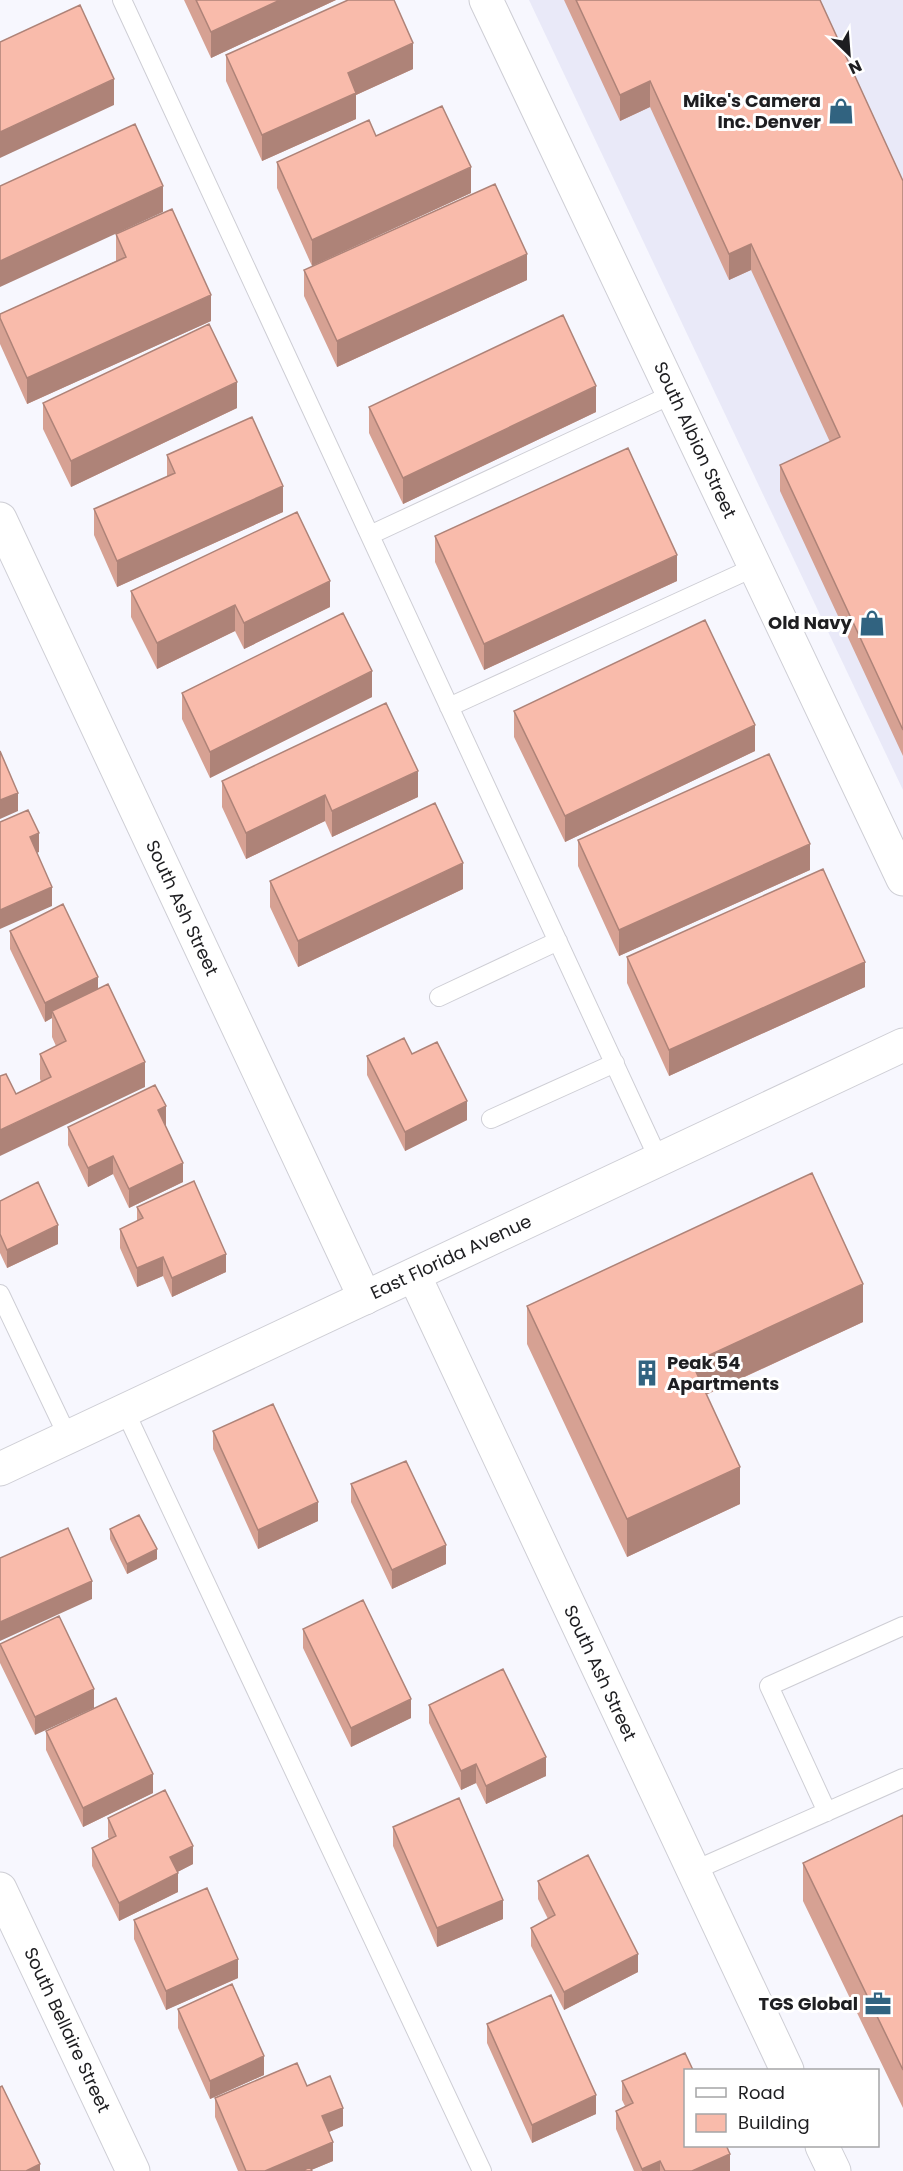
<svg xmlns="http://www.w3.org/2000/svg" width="903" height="2171" font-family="Poppins,sans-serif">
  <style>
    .built { fill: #e9e9f8 }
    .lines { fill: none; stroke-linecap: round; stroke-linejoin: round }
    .lane-casing { stroke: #ceced5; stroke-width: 20 }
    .street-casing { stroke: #ceced5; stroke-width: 35 }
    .secondary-casing { stroke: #ceced5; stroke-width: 35 }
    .lane { stroke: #fff; stroke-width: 18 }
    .street { stroke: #fff; stroke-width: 33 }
    .secondary { stroke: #fff; stroke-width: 33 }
    .wall { fill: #d6a193 }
    .shaded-wall { fill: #ae8378 }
    .building { fill: #f9bbab; stroke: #ae8378; stroke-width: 1.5 }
    .labels { text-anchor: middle; stroke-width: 6; stroke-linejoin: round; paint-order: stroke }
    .poi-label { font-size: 18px; font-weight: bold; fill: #1e1e21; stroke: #fff; text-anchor: end }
    .street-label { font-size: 18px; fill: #1e1e21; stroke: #fff }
  </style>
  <rect width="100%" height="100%" fill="#f7f7fe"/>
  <path class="built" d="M529 0H903V790Z"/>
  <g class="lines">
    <g class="lane-casing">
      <path id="lane" d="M122 0 659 1160
        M370 535 673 394
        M449 707 755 567
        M439 997 558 941
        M491 1119 615 1063
        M0 1294 68 1437
        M125 1411 482 2171
        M827 1812 769 1686 903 1626
        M693 1871 903 1778"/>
    </g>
    <g class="street-casing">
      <path id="street" d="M486 0 903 879
        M0 519 365 1298
        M414 1275 787 2070
        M0 1889 133 2171
        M822 2146 834 2171"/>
    </g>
    <g class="secondary-casing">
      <path id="secondary" d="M0 1469 903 1045"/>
    </g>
    <use href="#lane" class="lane"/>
    <use href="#street" class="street"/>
    <use href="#secondary" class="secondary"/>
  </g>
  <path class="wall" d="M184 0H336L211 58Z
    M564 0H820L903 181V756L780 491V465L830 442 751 270 729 280 650 107 620 121Z
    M226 55 413 69 356 95V119L262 161 226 81Z
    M376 136 471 193 312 266 277 188V162Z
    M116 234 211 321 27 404 0 344V314L116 261Z
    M304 270 527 280 337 367 304 296Z
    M43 403 237 408 71 487 43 429Z
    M369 407 596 412 403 504 369 433Z
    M167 455 283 512 117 587 94 535V509L167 477Z
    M435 536 677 581 484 670 435 562Z
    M131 591 330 607 244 649 235 631 157 669 131 617Z
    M182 693 372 697 210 778 182 719Z
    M514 711 755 751 565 842 514 737Z
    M222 781 418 797 332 837 325 821 246 859 222 807Z
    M578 840 810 870 619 956 578 866Z
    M270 881 463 889 298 967 270 907Z
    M10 931 98 989 145 1087 16 1094 41 1082 40 1079V1054L56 1046 52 1037V1018L45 1022 10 949Z
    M627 957 865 987 669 1076 627 983Z
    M412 1054 467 1120 405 1151 367 1075V1056Z
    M166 1125 165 1126 183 1182 129 1208 113 1174 88 1187 68 1145V1127Z
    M0 1201 58 1244 7 1268 0 1253Z
    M137 1207 226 1272 172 1297 163 1276 137 1287 120 1248V1229L137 1221Z
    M527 1306 863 1322 706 1395 740 1504 627 1557 527 1344Z
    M213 1431 318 1521 258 1549 213 1449Z
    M351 1484 446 1564 392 1589 351 1502Z
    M110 1529 157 1559 127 1574 110 1539Z
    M59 1616 35 1735 0 1663V1644Z
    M303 1629 411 1718 351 1747 303 1648Z
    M429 1705 546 1776 486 1804 476 1783 461 1790 429 1723Z
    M46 1731 153 1793 83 1827 46 1750Z
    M903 1815V2108L803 1901V1863Z
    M108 1818 193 1864 177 1872 178 1892 119 1921 92 1866V1848L109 1839 108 1837Z
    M393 1827 503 1919 437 1947 393 1846Z
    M538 1881 638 1972 564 2010 531 1946V1928L548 1919 538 1899Z
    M134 1920 238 1978 166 2010 134 1939Z
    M178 2009 264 2075 210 2099 178 2028Z
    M487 2024 596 2114 532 2143 487 2043Z
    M622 2081 730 2171H634L616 2129V2111L625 2106 622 2100Z
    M307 2086 343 2126 329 2132 333 2161 311 2170 312 2171H238L215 2117V2098Z"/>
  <path class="shaded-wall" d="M280 0H336L211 58V32Z
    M413 43V69L356 95V119L262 161V135L348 73Z
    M114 79V105L0 158V132Z
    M650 81V107L620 121V95Z
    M471 167V193L312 266V240Z
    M163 186V212L0 287V261Z
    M751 244V270L729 280V254Z
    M527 254V280L337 367V341Z
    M211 295V321L27 404V378Z
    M237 382V408L71 487V461Z
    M596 386V412L403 504V478Z
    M283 486V512L117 587V561Z
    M677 555V581L484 670V644Z
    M330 581V607L244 649V623Z
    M235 605V631L157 669V643Z
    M372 671V697L210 778V752Z
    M755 725V751L565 842V816Z
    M418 771V797L332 837V811Z
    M18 793V811L0 819V800Z
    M325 795V821L246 859V833Z
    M39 833V852L30 856V837Z
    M810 844V870L619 956V930Z
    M463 863V889L298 967V941Z
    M52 887V906L0 929V910Z
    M865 962V987L669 1076V1050Z
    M98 977V995L52 1011V1018L45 1022V1003Z
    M145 1062V1087L0 1156V1130Z
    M467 1101V1120L405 1151V1132Z
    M166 1106V1125L158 1129V1110Z
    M113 1156V1174L88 1187V1168Z
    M183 1163V1182L129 1208V1189Z
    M58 1225V1244L7 1268V1250Z
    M226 1254V1272L172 1297V1278Z
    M163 1257V1276L137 1287V1268Z
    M863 1284V1322L692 1401V1363Z
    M740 1467V1504L627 1557V1519Z
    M318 1502V1521L258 1549V1530Z
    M446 1545V1564L392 1589V1570Z
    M157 1549V1559L127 1574V1564Z
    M92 1581V1599L0 1641V1622Z
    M94 1689V1708L35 1735V1717Z
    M411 1699V1718L351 1747V1728Z
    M546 1757V1776L486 1804V1786Z
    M476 1764V1783L461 1790V1771Z
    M153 1774V1793L83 1827V1808Z
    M193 1846V1864L170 1876V1857Z
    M178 1873V1892L119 1921V1903Z
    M503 1900V1919L437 1947V1928Z
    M638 1954V1972L564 2010V1992Z
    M238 1959V1978L166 2010V1991Z
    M264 2056V2075L210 2099V2081Z
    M596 2095V2114L532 2143V2125Z
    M343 2108V2126L322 2135V2116Z
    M333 2142V2161L309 2171H265Z
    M730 2154V2171H692Z
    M660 2161V2171H642V2169Z
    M40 2164V2171H26Z"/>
  <path class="building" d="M196 0H280L211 32Z
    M348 0H394L413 43 348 73 356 93 262 135 226 55Z
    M576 0H820L903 181V730L780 465 840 437 751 244 729 254 650 81 620 95Z
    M80 5 114 79 0 132V42Z
    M442 106 471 167 312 240 277 162 369 120 376 136Z
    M135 124 163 186 0 261V186Z
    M495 184 527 254 337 341 304 270Z
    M172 209 211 295 27 378 0 318V314L126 257 116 234Z
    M563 315 596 386 403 478 369 407Z
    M209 324 237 382 71 461 43 403Z
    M252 417 283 486 117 561 94 509 175 473 167 455Z
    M628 448 677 555 484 644 435 536Z
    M297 512 330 581 244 623 235 605 157 643 131 591Z
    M343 613 372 671 210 752 182 693Z
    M705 620 755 725 565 816 514 711Z
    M386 703 418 771 332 811 325 795 246 833 222 781Z
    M0 751 18 793 0 800Z
    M769 754 810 844 619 930 578 840Z
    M435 803 463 863 298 941 270 881Z
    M28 810 39 833 30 837 52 887 0 910V822Z
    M823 869 865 962 669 1050 627 957Z
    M63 904 98 977 45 1003 10 931Z
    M108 984 145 1062 0 1130V1076L6 1074 16 1094 51 1077 40 1054 66 1041 52 1011Z
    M404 1038 412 1054 437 1042 467 1101 405 1132 367 1056Z
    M155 1085 166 1106 158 1110 183 1163 129 1189 113 1156 88 1168 68 1127Z
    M812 1173 863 1284 692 1363 740 1467 627 1519 527 1306Z
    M194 1181 226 1254 172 1278 163 1257 137 1268 120 1229 143 1218 137 1207Z
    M38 1182 58 1225 7 1250 0 1234V1201Z
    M273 1404 318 1502 258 1530 213 1431Z
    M406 1461 446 1545 392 1570 351 1484Z
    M139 1515 157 1549 127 1564 110 1529Z
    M68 1528 92 1581 0 1622V1558Z
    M363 1600 411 1699 351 1728 303 1629Z
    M59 1616 94 1689 35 1717 0 1644Z
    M503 1669 546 1757 486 1786 476 1764 461 1771 429 1705Z
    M116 1698 153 1774 83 1808 46 1731Z
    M165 1790 193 1846 170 1857 178 1873 119 1903 92 1848 116 1836 108 1818Z
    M459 1798 503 1900 437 1928 393 1827Z
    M903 1815V2070L803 1863Z
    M588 1855 638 1954 564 1992 531 1928 555 1915 538 1881Z
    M207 1888 238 1959 166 1991 134 1920Z
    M232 1984 264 2056 210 2081 178 2009Z
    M551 1995 596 2095 532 2125 487 2024Z
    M685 2053 693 2070H686V2145H726L730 2154 692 2171H665L660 2161 642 2169 616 2111 633 2103 622 2081Z
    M297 2063 307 2086 330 2076 343 2108 322 2116 333 2142 265 2171H246L215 2098Z
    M2 2086 40 2164 26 2171H0V2087Z
    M310 2167 312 2171H302Z"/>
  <defs>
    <g id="shop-bare" transform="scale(2.07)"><path d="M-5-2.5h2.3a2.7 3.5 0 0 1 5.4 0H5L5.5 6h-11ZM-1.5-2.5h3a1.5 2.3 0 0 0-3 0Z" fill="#316380" stroke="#fff" stroke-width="2.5" paint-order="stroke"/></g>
    <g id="building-bare" transform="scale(2.07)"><path d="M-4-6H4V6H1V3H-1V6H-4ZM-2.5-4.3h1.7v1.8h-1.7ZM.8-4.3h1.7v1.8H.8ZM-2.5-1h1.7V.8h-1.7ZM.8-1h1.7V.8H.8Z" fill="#316380" stroke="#fff" stroke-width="2.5" paint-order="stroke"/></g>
    <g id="office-bare" transform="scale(2.07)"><path d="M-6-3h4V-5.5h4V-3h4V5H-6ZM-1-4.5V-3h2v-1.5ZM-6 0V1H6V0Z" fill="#316380" stroke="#fff" stroke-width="2.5" paint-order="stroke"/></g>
  </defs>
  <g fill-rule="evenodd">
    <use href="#shop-bare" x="841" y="111"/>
    <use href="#shop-bare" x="872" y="623"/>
    <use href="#building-bare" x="647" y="1373"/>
    <use href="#office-bare" x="878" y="2004"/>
  </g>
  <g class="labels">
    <g class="poi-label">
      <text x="821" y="107">Mike's Camera<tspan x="821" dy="21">Inc. Denver</tspan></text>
      <text x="852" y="629">Old Navy</text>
      <text x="667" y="1369" text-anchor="start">Peak 54<tspan x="667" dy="21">Apartments</tspan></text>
      <text x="858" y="2010">TGS Global</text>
    </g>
    <g class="street-label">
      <text transform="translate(695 440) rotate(65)" y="6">South Albion Street</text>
      <text transform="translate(182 908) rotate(65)" y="6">South Ash Street</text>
      <text transform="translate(451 1257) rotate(-25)" y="6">East Florida Avenue</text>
      <text transform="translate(600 1673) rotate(65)" y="6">South Ash Street</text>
      <text transform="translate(67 2030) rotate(65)" y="6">South Bellaire Street</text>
    </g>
  </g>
  <rect x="684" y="2069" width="195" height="78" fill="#ffffff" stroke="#a5a5a6" stroke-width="1.5"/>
  <rect x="696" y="2088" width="30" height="9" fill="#ffffff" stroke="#a5a5a6" stroke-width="1.5"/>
  <text x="738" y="2099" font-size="18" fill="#1e1e21">Road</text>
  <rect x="696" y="2114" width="30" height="18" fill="#f9bbab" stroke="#a5a5a6" stroke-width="1.5"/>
  <text x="738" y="2129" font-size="18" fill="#1e1e21">Building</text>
  <g transform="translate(849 54) rotate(155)" stroke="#ffffff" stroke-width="4.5" paint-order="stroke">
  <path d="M0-4.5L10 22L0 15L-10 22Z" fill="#1e1e21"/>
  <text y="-9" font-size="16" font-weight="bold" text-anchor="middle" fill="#1e1e21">N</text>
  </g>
</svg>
